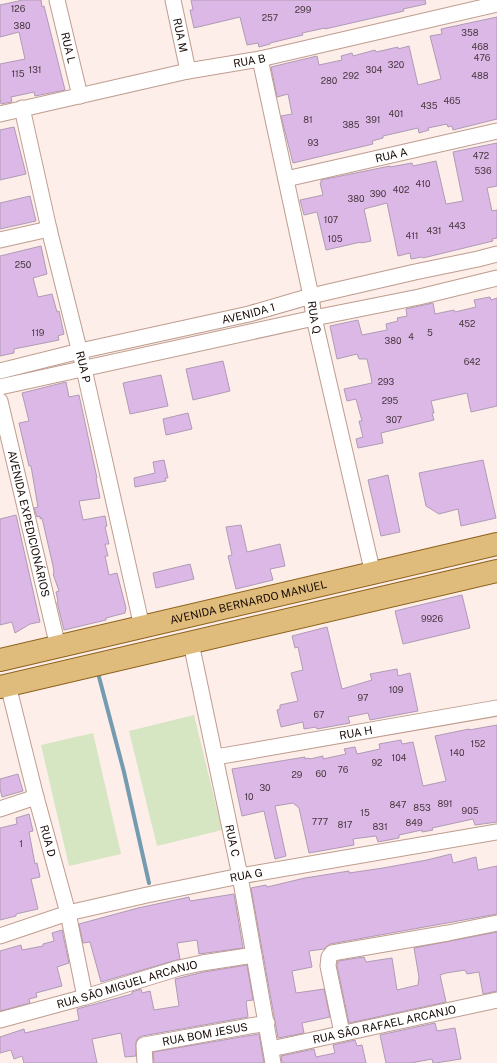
<svg xmlns="http://www.w3.org/2000/svg" width="497" height="1063" font-family="'Public Sans',sans-serif">
  <style>
    .green { fill: #d6e5c2 }
    .lines { fill: none; stroke-linecap: round; stroke-linejoin: round }
    .stream { stroke: #749bb0; stroke-width: 4 }
    .building { fill: #dcb8e7; stroke: #af9bb6 }
    .minor-casing { stroke: #bf9c8f; stroke-width: 17 }
    .primary-casing { stroke: #8c601a; stroke-width: 24 }
    .minor { stroke: #fff; stroke-width: 15 }
    .primary { stroke: #e0bc7c; stroke-width: 22 }
    .labels { text-anchor: middle; stroke-width: 3; stroke-linejoin: round; paint-order: stroke }
    .number-label { font-size: 9px; fill: #48363e }
    .street-label { font-size: 11px; fill: #160a06; stroke: #fff }
  </style>
  <rect width="100%" height="100%" fill="#fdeee9"/>
  <path class="green" d="M194 715 222 830 157 846 129 731Z
    M93 733 121 854 69 866 41 745Z"/>
  <g class="lines">
    <path class="stream" d="M98 673 124 772 149 883"/>
  </g>
  <path class="building" d="M23 0H41L42 7 44 6 65 90 35 96 34 92 11 97 12 102 1 104 0 98V64L25 59 19 32 0 37V5Z
    M191 0H425L426 4 403 9 404 11 325 29V28L302 33 303 35 270 43V44L259 47 258 43 247 45 240 17 194 28 190 10H193Z
    M497 17V119L453 130 452 126 448 127 447 124 428 128 429 130 419 133 418 128 383 136V138L372 141 373 144 293 163 281 116 292 114 288 94 277 97 271 67 317 56 319 65 342 60 341 56 352 53 353 56 375 50 376 52 398 47V49L409 46 418 85 441 79 430 36 442 34 441 29Z
    M14 127 26 174 0 180V130Z
    M497 143V186L487 188 492 211 497 210V238L492 239 493 241 423 258 422 257 411 259 410 253 398 256 387 203 364 209 371 241 361 243V242L326 250 317 212 304 215 300 200 323 195 320 183H321V180L390 166V167L412 163 413 166 436 161 446 204 463 201 453 152Z
    M30 196 36 221 0 229V203Z
    M41 246 47 274 33 278 38 297 52 294 57 312 59 311 64 334 58 336 59 340 14 349V353L0 356V256Z
    M490 297 491 300 497 298V406L471 412 467 393 431 401 434 413H432L434 420 381 433 383 443 358 448 356 439 363 437 359 421H362L356 399 347 401 344 389 372 383 371 377 367 359H359L357 354 337 359 330 326 358 320 362 335 387 330 386 324 398 321 397 318 407 316 406 309 433 303 435 314 454 310 455 312 476 307 474 300Z
    M223 361 230 391 193 400 186 369Z
    M161 375 168 406 130 414 123 383Z
    M66 382 69 397 79 395 97 478H96L100 498 79 501 83 520 105 516 107 526 105 527 109 544H105L108 556H105L109 575 117 573 126 608 125 613 106 618V620L64 630 57 602 58 601 56 592 59 591 53 574 54 573 53 566 42 518 40 519V516L37 517 34 508 38 507 31 466H29L19 423 29 421 22 393Z
    M188 413 192 429 166 435 163 419Z
    M164 460 168 478H165L166 481 135 487 134 478 155 473 153 462Z
    M483 460 496 518 461 526 458 509 439 514 426 506 419 473Z
    M388 475 400 532 381 536 368 480Z
    M16 515 40 622 30 624 15 633 12 622 0 625V519Z
    M241 525 247 552 280 544 285 566 270 569 273 580 236 589 228 556 232 555 226 527Z
    M190 564 194 579 156 588 153 573Z
    M462 595 470 628 403 644 395 611Z
    M327 627 342 689 372 680 370 674 397 669 398 676 410 673 418 711 370 720 368 713 348 717 350 723 317 729 316 727 304 729 303 722 281 727 277 710 280 709V705L298 701 291 673 303 670 298 647 295 648 292 636Z
    M497 725V822L475 825 473 819 432 828 433 830 422 832V830L399 835V838L378 842 376 836 353 839 354 845 309 853 299 808 293 803 275 806 286 856 275 859 264 811 242 816 232 769 305 757V759L309 758 310 759 323 756V759L346 754 344 749 355 747 357 754 380 749 379 744 401 740 402 744 413 742 423 786 446 781 435 736 469 729V730Z
    M18 774 23 791 2 797 0 789V779Z
    M29 814 33 831 29 832 35 864 37 863 40 877 31 879 38 909 16 914V916L0 920V828L17 824 16 818Z
    M451 854 453 863 476 857 478 870 497 866V914L330 944 324 949 309 951 312 967 292 971 296 993 324 989 330 1017 302 1023 304 1033 278 1038 251 888 266 885 267 887 305 878 349 871V873L383 868 427 860Z
    M234 894 243 948 199 954 197 940 177 943 180 959 101 982 90 942 83 943 79 924 138 908 180 899 189 897 190 901Z
    M62 930 69 963 57 967 62 986 36 993 37 997 29 999 30 1003 0 1011V951L21 945 22 950 43 946V944L54 941 52 933Z
    M497 932V991L483 994 479 972 467 974 465 970 446 973 440 975 446 1002 349 1023 337 966 338 961 364 957 366 962 392 958 397 990 418 985 419 977 414 948Z
    M247 965 253 1000 246 1001 248 1017 142 1036 138 1038 136 1042V1056L125 1057 121 1033 92 1039 97 1063H24L22 1056 14 1059 11 1050 0 1053V1037L24 1029 25 1033 79 1020 77 1009 132 994V992L141 989 142 993 150 991 154 1010 179 1006 175 979 204 972Z
    M435 1023 437 1031 455 1028 461 1059 435 1063H433L432 1059 411 1063H386L380 1035Z
    M259 1034 264 1063H154L153 1052Z
    M355 1040 357 1046 362 1045 366 1063H282L281 1056 314 1049 316 1057 335 1053 333 1045Z"/>
  <g class="lines">
    <g class="minor-casing">
      <g id="minor">
        <path id="s1" d="M57 0 80 96"/>
        <path id="s2" d="M173 0 188 71"/>
        <path id="s3" d="M260 59 311 296 314 318 373 574"/>
        <path id="s4" d="M22 108 49 229 84 369 142 627"/>
        <path id="s5" d="M0 114 188 71 260 59 497 4"/>
        <path id="s6" d="M286 179 497 131"/>
        <path d="M0 240 49 229"/>
        <path id="s7" d="M0 371 80 351 249 314 311 296 415 272 478 259 497 254"/>
        <path d="M0 387 314 318 419 297 497 278"/>
        <path id="s8" d="M0 401 58 647"/>
        <path id="s9" d="M191 643 240 876 273 1063"/>
        <path id="s10" d="M8 685 36 797 68 913 85 997"/>
        <path id="s11" d="M216 757 497 708"/>
        <path d="M0 809 36 797"/>
        <path id="s12" d="M0 936 68 913 147 895 240 876 497 832"/>
        <path id="s13" d="M0 1020 85 997 179 968 202 963 254 955"/>
        <path d="M342 1033 328 966 329 957 332 953 448 933 497 923"/>
        <path id="s14" d="M271 1049 497 1000"/>
        <path id="s15" d="M145 1063 144 1045 267 1023"/>
      </g>
    </g>
    <g class="primary-casing">
      <g id="primary">
        <path id="s16" d="M0 660 497 544"/>
        <path d="M0 687 497 571"/>
      </g>
    </g>
    <use href="#minor" class="minor"/>
    <use href="#primary" class="primary"/>
  </g>
  <g class="labels">
    <g class="number-label">
      <text x="18" y="12">126</text>
      <text x="303" y="13">299</text>
      <text x="270" y="21">257</text>
      <text x="22" y="29">380</text>
      <text x="470" y="36">358</text>
      <text x="480" y="50">468</text>
      <text x="482" y="61">476</text>
      <text x="396" y="68">320</text>
      <text x="35" y="73">131</text>
      <text x="374" y="73">304</text>
      <text x="18" y="77">115</text>
      <text x="351" y="79">292</text>
      <text x="480" y="79">488</text>
      <text x="329" y="84">280</text>
      <text x="452" y="104">465</text>
      <text x="429" y="109">435</text>
      <text x="396" y="117">401</text>
      <text x="308" y="123">81</text>
      <text x="373" y="123">391</text>
      <text x="351" y="128">385</text>
      <text x="313" y="146">93</text>
      <text x="481" y="159">472</text>
      <text x="483" y="174">536</text>
      <text x="423" y="187">410</text>
      <text x="401" y="193">402</text>
      <text x="378" y="197">390</text>
      <text x="356" y="202">380</text>
      <text x="331" y="223">107</text>
      <text x="457" y="229">443</text>
      <text x="434" y="234">431</text>
      <text x="412" y="239">411</text>
      <text x="335" y="242">105</text>
      <text x="23" y="268">250</text>
      <text x="467" y="327">452</text>
      <text x="38" y="336">119</text>
      <text x="430" y="336">5</text>
      <text x="411" y="340">4</text>
      <text x="393" y="344">380</text>
      <text x="472" y="365">642</text>
      <text x="386" y="385">293</text>
      <text x="390" y="404">295</text>
      <text x="394" y="423">307</text>
      <text x="432" y="622">9926</text>
      <text x="396" y="693">109</text>
      <text x="363" y="701">97</text>
      <text x="319" y="718">67</text>
      <text x="478" y="747">152</text>
      <text x="457" y="756">140</text>
      <text x="399" y="761">104</text>
      <text x="377" y="766">92</text>
      <text x="343" y="773">76</text>
      <text x="321" y="777">60</text>
      <text x="297" y="778">29</text>
      <text x="265" y="791">30</text>
      <text x="249" y="800">10</text>
      <text x="445" y="807">891</text>
      <text x="398" y="808">847</text>
      <text x="422" y="811">853</text>
      <text x="470" y="814">905</text>
      <text x="365" y="816">15</text>
      <text x="320" y="825">777</text>
      <text x="414" y="826">849</text>
      <text x="345" y="828">817</text>
      <text x="380" y="830">831</text>
      <text x="21" y="847">1</text>
    </g>
    <g class="street-label">
      <text dy="4" stroke="none"><textPath href="#s2" startOffset="36">RUA M</textPath></text>
      <text dy="4" stroke="none"><textPath href="#s1" startOffset="49">RUA L</textPath></text>
      <text dy="4" stroke="none"><textPath href="#s5" startOffset="255">RUA B</textPath></text>
      <text dy="4" stroke="none"><textPath href="#s6" startOffset="108">RUA A</textPath></text>
      <text dy="4" stroke="none"><textPath href="#s7" startOffset="255">AVENIDA 1</textPath></text>
      <text dy="4" stroke="none"><textPath href="#s3" startOffset="264">RUA Q</textPath></text>
      <text dy="4" stroke="none"><textPath href="#s4" startOffset="266">RUA P</textPath></text>
      <text dy="4" stroke="none"><textPath href="#s8" startOffset="126">AVENIDA EXPEDICIONÁRIOS</textPath></text>
      <text dy="4" stroke="none"><textPath href="#s16" startOffset="255">AVENIDA BERNARDO MANUEL</textPath></text>
      <text dy="4" stroke="none"><textPath href="#s11" startOffset="142">RUA H</textPath></text>
      <text dy="4" stroke="none"><textPath href="#s10" startOffset="161">RUA D</textPath></text>
      <text dy="4" stroke="none"><textPath href="#s9" startOffset="202">RUA C</textPath></text>
      <text dy="4" stroke="none"><textPath href="#s12" startOffset="254">RUA G</textPath></text>
      <text dy="4" stroke="none"><textPath href="#s13" startOffset="132">RUA SÃO MIGUEL ARCANJO</textPath></text>
      <text dy="4" stroke="none"><textPath href="#s14" startOffset="116">RUA SÃO RAFAEL ARCANJO</textPath></text>
      <text dy="4" stroke="none"><textPath href="#s15" startOffset="80">RUA BOM JESUS</textPath></text>
    </g>
  </g>
</svg>
